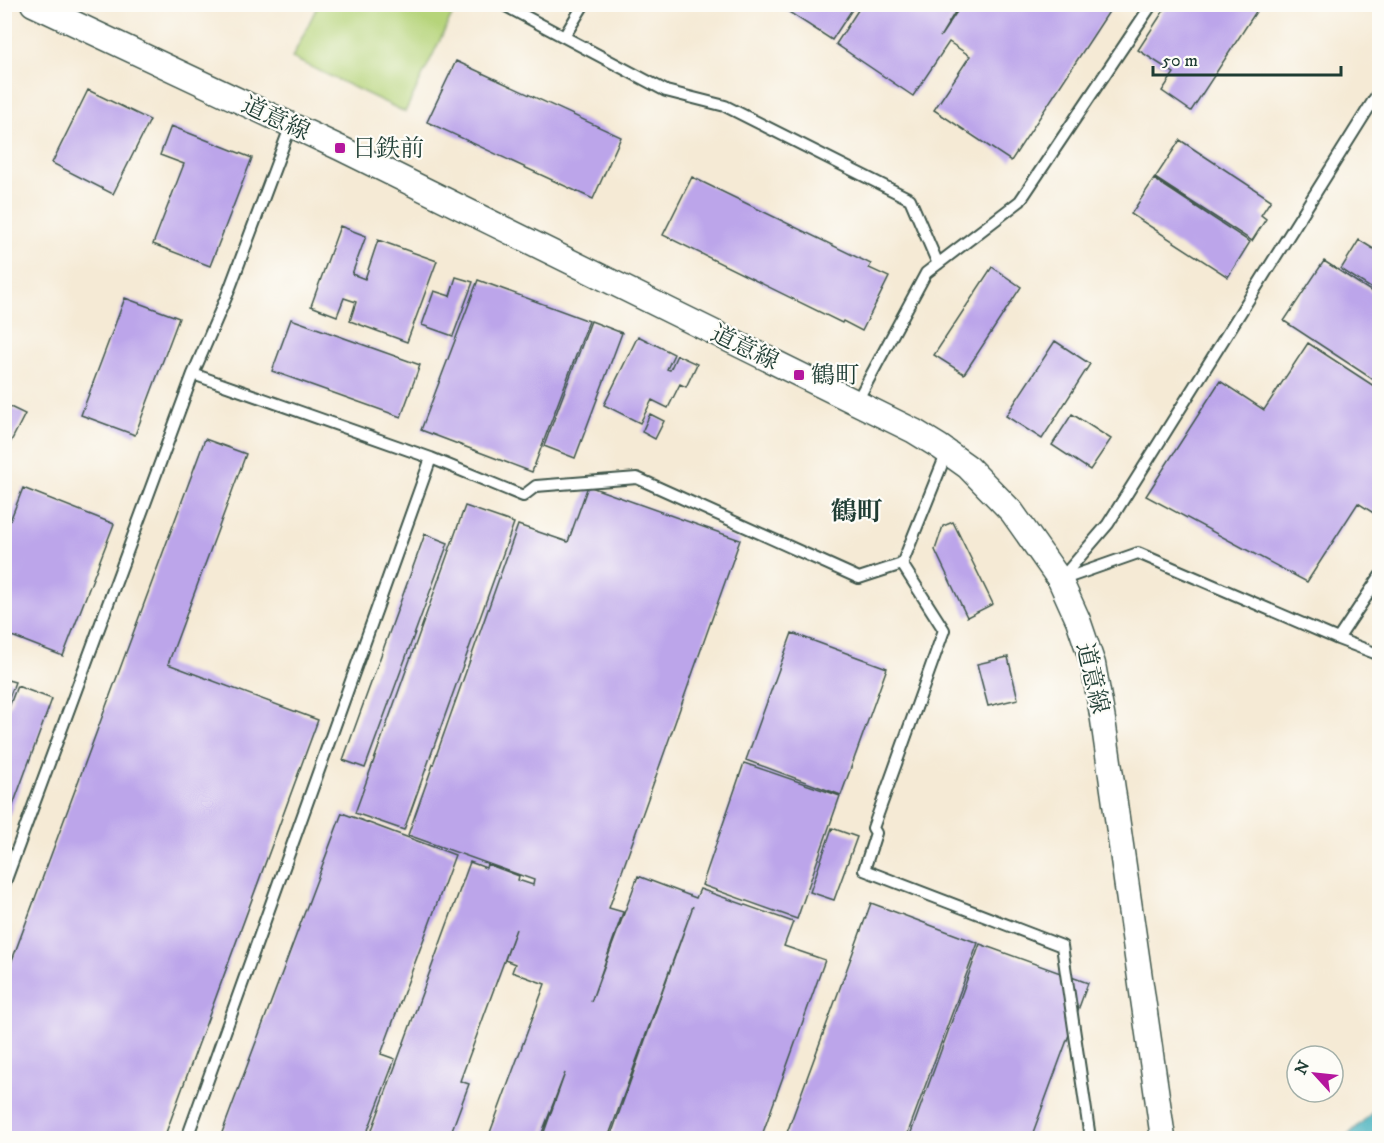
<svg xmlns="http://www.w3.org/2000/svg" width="1384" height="1143" font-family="'IM FELL DW Pica','Noto Serif JP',serif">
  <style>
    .green { fill: #b6d47a; stroke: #6a8857; stroke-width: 1.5 }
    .water { fill: #3faebb; stroke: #2f7678; stroke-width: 1.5 }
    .building { fill: #bca5ea }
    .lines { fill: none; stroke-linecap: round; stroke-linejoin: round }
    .service-casing { stroke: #3f574c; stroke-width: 14 }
    .tertiary-casing { stroke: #3f574c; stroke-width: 27 }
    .service { stroke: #fff; stroke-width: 10 }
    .tertiary { stroke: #fff; stroke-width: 24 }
    .poi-dot { fill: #b5179e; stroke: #fdfcf7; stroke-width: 2 }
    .labels { text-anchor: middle; stroke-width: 4.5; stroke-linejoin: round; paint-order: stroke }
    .street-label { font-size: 24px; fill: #1f3d34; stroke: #fdfcf7 }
    .poi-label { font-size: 24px; fill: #1f3d34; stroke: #fdfcf7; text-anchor: start }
    .neighbourhood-label { font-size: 26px; font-weight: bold; fill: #1f3d34; stroke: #fdfcf7 }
  </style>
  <rect width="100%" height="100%" fill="#fdfcf7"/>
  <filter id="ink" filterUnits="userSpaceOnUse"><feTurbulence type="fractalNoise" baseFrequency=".0167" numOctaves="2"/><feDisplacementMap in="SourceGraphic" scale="12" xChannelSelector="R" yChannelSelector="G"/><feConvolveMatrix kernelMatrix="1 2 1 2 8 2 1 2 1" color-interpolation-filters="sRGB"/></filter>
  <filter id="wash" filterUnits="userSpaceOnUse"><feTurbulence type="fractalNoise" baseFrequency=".008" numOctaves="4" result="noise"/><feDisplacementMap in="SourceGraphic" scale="24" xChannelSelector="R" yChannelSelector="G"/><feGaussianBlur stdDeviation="1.35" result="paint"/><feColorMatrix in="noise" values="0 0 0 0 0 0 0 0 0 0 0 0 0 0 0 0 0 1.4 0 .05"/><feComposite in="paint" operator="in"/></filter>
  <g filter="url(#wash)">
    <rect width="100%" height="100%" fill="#f5ead5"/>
    <path class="green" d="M318 5 456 4 457 5 405 112 292 58Z"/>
    <path class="water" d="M1379 1106V1138H1345Z"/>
    <g id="blocks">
      <path class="building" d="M862 4H960L940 37 962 4H1114L1011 161 934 110 970 56 949 42 913 96 836 44Z
        M1168 4H1261L1191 111 1162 91 1174 73 1138 50Z
        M778 5H855L832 40Z
        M456 61 621 137 593 199 427 122Z
        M88 90 150 120 113 194 52 163Z
        M171 126 252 158 210 266 153 244 184 164 160 155Z
        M1180 140 1271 200 1261 215 1266 219 1252 241 1155 178Z
        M692 177 871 264 869 268 889 277 862 331 843 321 842 323 663 235Z
        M1154 179 1250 242 1228 277 1131 214Z
        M340 226 366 236 352 274 365 279 378 240 437 261 407 342 350 321 356 302 344 298 337 316 311 306Z
        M1359 240 1380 253V294L1341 269Z
        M1324 261 1380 297V384L1284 321Z
        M992 267 1021 287 964 374 934 355Z
        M456 277 473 282 453 336 422 325 434 291 450 296Z
        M478 280 589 321 532 472 421 430Z
        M125 298 179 318 135 435 81 415Z
        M291 319 420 365 401 417 272 371Z
        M591 321 622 333 575 458 544 446Z
        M638 336 674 354 667 369 670 370 677 355 697 364 686 387 680 384 668 408 652 400 640 423 604 405Z
        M1055 341 1090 364 1042 439 1006 416Z
        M1308 343 1380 390V513L1378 516 1358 503 1307 582 1146 496 1220 381 1264 410Z
        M4 404 25 414 4 455Z
        M650 414 664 421 655 439 642 432Z
        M1072 414 1111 439 1090 470 1052 445Z
        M205 439 246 454 168 664 318 720 164 1138H4V982Z
        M588 486 740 540 609 908 623 912 591 1002 638 876 696 898 700 889 793 922 784 946 825 960 761 1138H610L693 906 608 1138H542L565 1073 540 1138H488L545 984 512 972 515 964 505 960 516 929 460 1081 469 1084 449 1138H369L470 862 486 868 487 864 519 876 518 880 533 885 534 880 408 835 518 525 568 542Z
        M23 488 114 524 63 656 4 633V536Z
        M465 506 514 523 404 830 355 813Z
        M953 522 993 604 967 617 935 550 943 526Z
        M425 534 448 543 365 768 343 760Z
        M792 633 887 668 841 795 746 760Z
        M1008 657 1018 699 988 706 977 664Z
        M4 679 15 682 5 709H4Z
        M17 686 52 699 5 827 4 720Z
        M744 763 840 796 797 919 702 885Z
        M342 813 455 855 381 1054 395 1059 365 1138H220Z
        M832 828 857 837 834 900 810 892Z
        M871 903 978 943 906 1138H785Z
        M980 944 1088 983 1031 1138H909Z"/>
    </g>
  </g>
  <g filter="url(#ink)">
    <use href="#blocks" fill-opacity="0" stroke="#3f574c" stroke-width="1.5"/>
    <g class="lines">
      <g class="service-casing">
        <path id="service" d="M502 4 666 91 725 106 910 199 938 264
          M564 37 584 4
          M193 374 431 458 523 496 536 486 637 478 859 578 902 564 947 452
          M856 403 926 273 1020 201 1152 4
          M902 564 944 630 873 828 876 833 864 870 1062 946 1090 1138
          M1060 580 1108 524 1380 90
          M1061 580 1138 553 1338 639 1380 576
          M1338 639 1380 655
          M4 885 193 374 228 293 291 125
          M187 1138 431 458"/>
      </g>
      <g class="tertiary-casing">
        <path id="tertiary" d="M33 4 340 148 914 431 940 447 968 467 1012 512 1060 580 1078 620 1093 664 1103 720 1163 1138"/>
      </g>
      <use href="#service" class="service"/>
      <use href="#tertiary" class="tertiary"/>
    </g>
  </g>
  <g class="poi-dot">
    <rect x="334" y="142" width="12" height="12" rx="3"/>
    <rect x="793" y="369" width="12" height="12" rx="3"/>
  </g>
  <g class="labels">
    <g class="street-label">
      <text transform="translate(276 118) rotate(25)" y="8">道意線</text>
      <text transform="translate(745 347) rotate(26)" y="8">道意線</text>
      <text transform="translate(1093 678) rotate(77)" y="8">道意線</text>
    </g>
    <g class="poi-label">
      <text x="352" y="156">日鉄前</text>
      <text x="811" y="383">鶴町</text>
    </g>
    <g class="neighbourhood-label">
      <text x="857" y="520">鶴町</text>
    </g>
  </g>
  <rect width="1384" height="1143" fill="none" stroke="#fdfcf7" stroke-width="24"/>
  <g transform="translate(1315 1074) rotate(297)"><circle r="28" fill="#fdfcf7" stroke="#a4b0a9" stroke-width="1.5"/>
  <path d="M0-4.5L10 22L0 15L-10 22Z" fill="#b5179e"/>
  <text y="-9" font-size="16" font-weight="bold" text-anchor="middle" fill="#1f3d34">N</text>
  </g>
  <path d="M1153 66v9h188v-9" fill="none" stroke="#1f3d34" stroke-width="3"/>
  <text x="1162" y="66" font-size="18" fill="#1f3d34" stroke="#fdfcf7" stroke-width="4.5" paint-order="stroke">50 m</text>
</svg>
